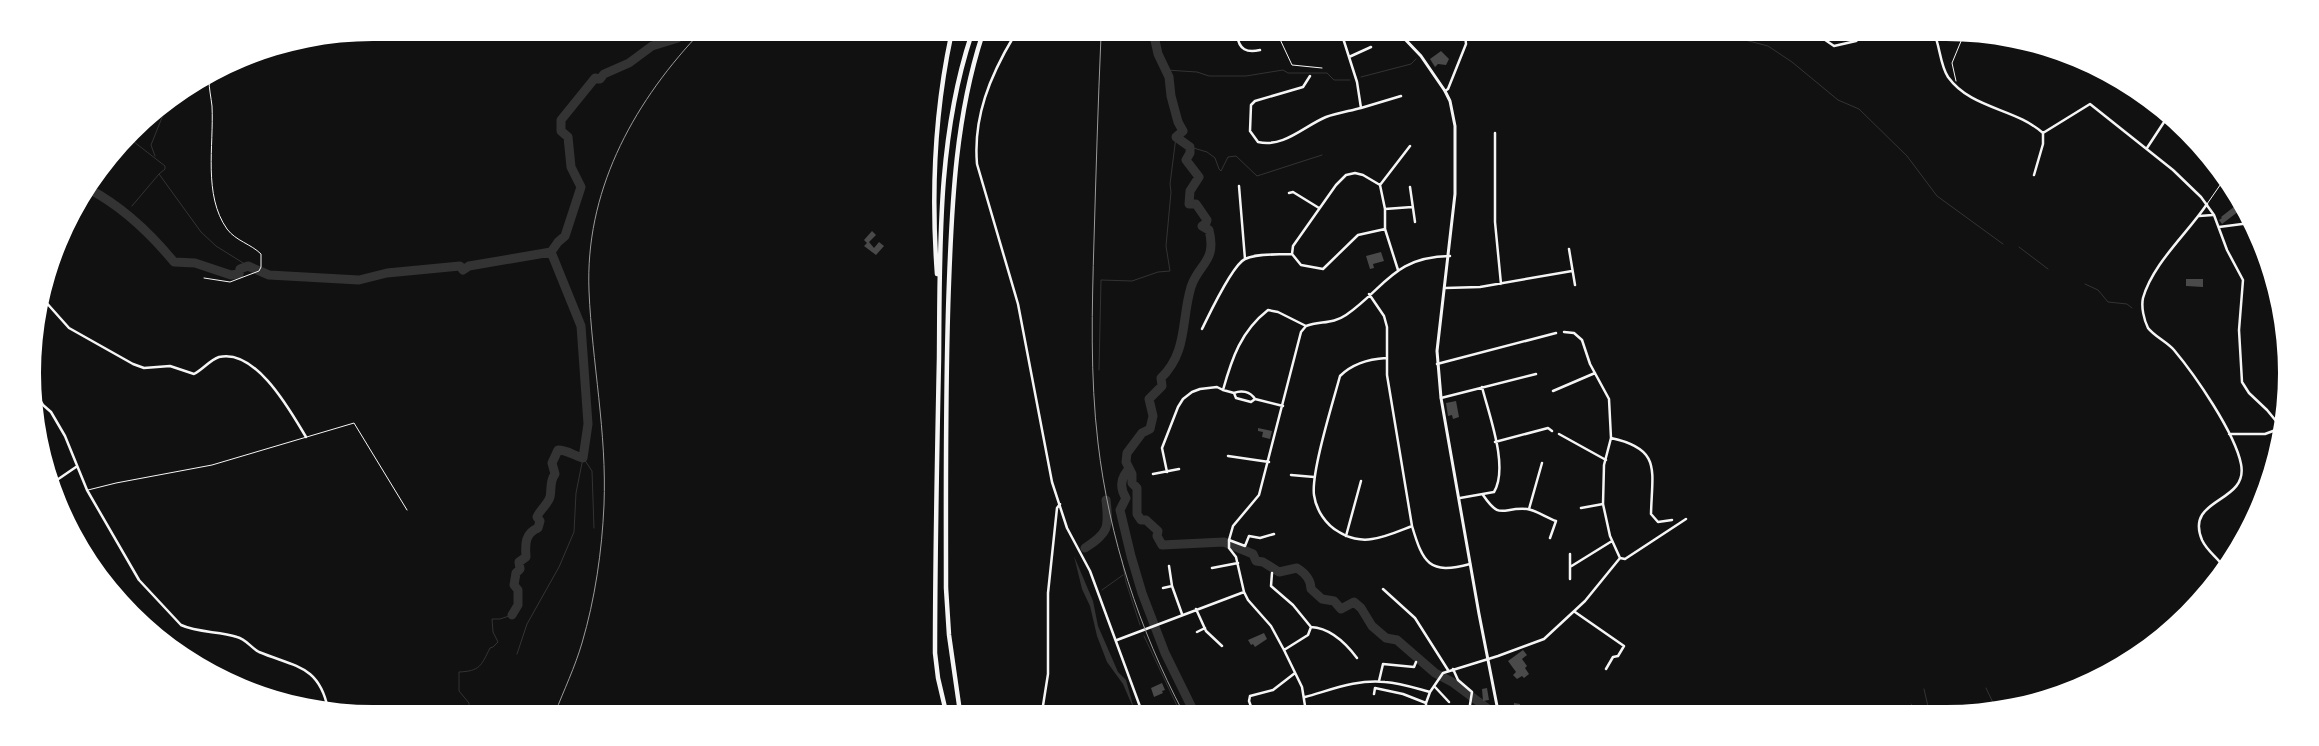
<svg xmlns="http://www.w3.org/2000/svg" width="2319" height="746" font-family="Montserrat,sans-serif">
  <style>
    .water { fill: #333 }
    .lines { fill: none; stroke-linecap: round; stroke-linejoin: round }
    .stream { stroke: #333; stroke-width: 1 }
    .river { stroke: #333; stroke-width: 9 }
    .building { fill: #4a4a4a }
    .path { stroke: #f5f5f5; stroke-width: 1 }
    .service { stroke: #f5f5f5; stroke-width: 1 }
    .minor { stroke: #f5f5f5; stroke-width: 2.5 }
    .tertiary { stroke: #f5f5f5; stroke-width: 3 }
    .trunk { stroke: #f5f5f5; stroke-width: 4.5 }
    .rail { stroke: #9a9a9a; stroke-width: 1 }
  </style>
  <rect width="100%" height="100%" fill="#111"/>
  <path class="water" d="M1074 556 1093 601 1098 626 1118 672 1126 680 1135 712 1123 684 1107 662 1097 636 1090 606 1082 589Z"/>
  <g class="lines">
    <path class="stream" d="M1718 33 1768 46 1792 62 1838 100 1859 109 1907 156 1937 196 2003 244
      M1497 35 1499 34
      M1166 70 1197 72 1209 76H1246L1283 70 1288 73H1327L1334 80H1350
      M1361 77 1411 64 1416 59
      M129 138 165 166V169L159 174 201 232 216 246 248 266
      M1190 147 1207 152 1215 158 1219 169 1221 171 1228 157 1236 156 1257 176 1322 155
      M155 156 151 145 167 105
      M132 206 159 174
      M2019 247 2048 269
      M2085 284 2098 290 2108 302 2127 304 2132 308
      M1099 370 1101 280 1132 281 1158 272 1170 271 1166 246 1171 192 1170 184 1176 137
      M584 459 592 471 594 528
      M1128 559 1131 558
      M1122 560 1126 582 1140 625
      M1102 590 1123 575
      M1144 636 1180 712
      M517 654 527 624 559 567 574 532 576 493 583 458
      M1986 688 1996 709
      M1924 689 1929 711
      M2019 702 2041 695
      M1911 704 1917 711
      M464 713 469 710V703L459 691V672C480 671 481 666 490 648L493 647 498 642 493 632 492 619H500L512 615"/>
    <path class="river" d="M1154 36 1158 54 1169 77 1171 96 1178 122 1183 131 1176 137 1190 147V153L1186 160 1199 177 1190 191 1189 204H1196L1207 220 1206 223 1202 226 1209 230C1217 262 1199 263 1191 287 1181 320 1188 352 1161 378L1162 386 1149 399 1153 416 1150 429 1142 433 1127 453 1126 462 1132 474V483L1137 488V514L1141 520H1146L1158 531 1157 536 1162 545 1224 542 1253 554 1256 561 1263 562 1279 572 1297 568C1305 573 1311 580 1311 589L1322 599 1334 601 1341 609 1354 602 1361 608 1372 626 1386 638 1397 640 1435 673 1452 682 1491 711
      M89 189C121 206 151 234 174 262L195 263 231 275 239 274 240 269 248 266 269 275 359 280 387 273 460 266 463 270 469 266 551 252
      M1129 469C1121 477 1119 488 1126 498L1120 510 1131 556 1142 593 1165 653 1194 712
      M1085 548C1109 533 1109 527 1106 500
      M512 615 518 605V590L514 585 516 573 520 569 519 562 526 557C525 544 525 533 538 528L540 521 537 517C539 511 548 504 550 497 552 489 549 482 555 474L552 463 558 450C568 450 574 456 583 458L588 424 581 326 551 252 558 242 565 236 581 187 571 167 568 137 561 131V120L595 78 600 79 604 74 629 63 652 46 678 38"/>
  </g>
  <path class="building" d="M1441 51 1449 59 1446 65 1438 64 1435 67 1430 59Z
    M2235 206 2239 211 2222 224 2219 220 2222 218 2221 217Z
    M872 231 876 235 869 242 874 248 879 242 884 246 876 255 864 246 867 243 864 240Z
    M1381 252 1384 261 1373 264 1374 268 1370 269 1366 256Z
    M2186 279H2203V287L2186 286Z
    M1456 401 1459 417 1453 419 1452 415 1448 416 1446 403Z
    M1258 428 1272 431 1270 439 1262 437 1263 432 1258 431Z
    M1264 633 1267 639 1255 647 1253 644 1251 645 1248 640Z
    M1523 650 1527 655 1522 659 1527 666 1525 668 1529 674 1524 678 1522 676 1517 679 1513 675 1516 672 1508 661Z
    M1162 683 1165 690 1162 691 1163 693 1154 697 1151 688Z
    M1487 688 1489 700 1483 701 1482 689Z
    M1514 703 1520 704V711H1513Z"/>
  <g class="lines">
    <path class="path" d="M1956 81 1952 63 1964 34"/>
    <path class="service" d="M1278 35 1292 65 1322 68
      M1292 35 1293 36
      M2207 204 2225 178
      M204 278 230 282 259 271 261 267V254C251 244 236 241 227 229 203 195 214 146 212 106 211 97 209 89 209 80
      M88 490 116 483 212 465 354 423 407 510"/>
    <path class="minor" d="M1815 33 1834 46 1856 41 1866 33
      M1934 33C1940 46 1940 65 1948 77 1971 109 2015 108 2043 133V144L2034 175
      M1237 35C1239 50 1247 53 1260 50
      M1342 35 1357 82 1361 108 1401 96
      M1014 36C990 76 973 117 977 164L1018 304 1052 482 1067 528 1090 571 1142 712
      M1349 57 1371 47
      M1310 76 1303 87 1255 101 1251 105 1250 131 1258 142C1284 148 1304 126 1326 117 1337 113 1350 111 1361 108
      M1445 91 1448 89 1466 44 1465 34
      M1495 133V222L1501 284
      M2043 133 2090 104 2173 170 2201 197 2214 215 2227 250 2243 280 2239 330 2242 382 2249 393 2267 410 2281 427
      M2147 148 2168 116
      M1380 185 1410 146
      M1239 186 1245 259
      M1410 187 1415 222
      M1289 193 1293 192 1319 208
      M2207 204C2187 234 2153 263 2143 298 2141 307 2144 320 2148 328 2154 336 2167 342 2174 350 2195 375 2235 433 2241 464 2249 504 2184 497 2202 540 2207 551 2217 557 2223 566
      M1385 209 1412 207
      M2199 216 2213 215
      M2219 227 2250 223
      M1385 229V209L1380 185 1363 175 1355 173 1346 175 1336 185 1293 246 1292 254 1301 265 1323 269 1358 235 1385 229 1398 270
      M1569 249 1575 285
      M1445 288 1480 287 1572 271
      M1369 294 1384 316 1387 327V375L1412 526C1423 563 1429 575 1470 564
      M44 300 69 328 133 364 144 368 170 366 194 374C202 370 210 360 219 357 256 348 291 412 306 437
      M1202 329C1209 315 1232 265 1245 259 1258 253 1278 255 1292 254
      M1564 332 1574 333 1582 340 1590 364 1609 399 1611 438 1604 465 1603 504 1610 536 1620 558
      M1386 358C1370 359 1352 364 1340 376 1333 402 1311 472 1314 495 1316 510 1326 525 1339 532 1348 538 1361 541 1372 539 1386 537 1399 531 1412 526
      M1437 364 1556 333
      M33 389 43 405 51 412 65 436 87 490 139 580 181 625C198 633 219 631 237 637 246 639 251 648 259 652 295 667 319 665 328 709
      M1553 391 1595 373
      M1234 393C1241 390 1250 391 1255 399
      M1441 398 1536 374
      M1283 406 1255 399 1251 402 1236 398 1234 393 1223 390C1232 358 1241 331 1268 310L1278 312 1306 326
      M1559 434 1606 460
      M2229 434H2265L2281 428
      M1611 438C1662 449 1652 470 1651 514L1658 522 1672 520
      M1495 442 1548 428 1552 431
      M1228 456 1269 462
      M1167 472 1162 448 1178 407 1183 399 1192 392 1200 389 1217 387 1223 390
      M1153 474 1179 469
      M1291 475 1314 477
      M54 482 76 467
      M1483 495C1501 521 1501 507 1527 509 1536 510 1547 518 1556 521L1550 538
      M1460 498 1494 492C1509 467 1489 415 1482 387
      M1581 508 1603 504
      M1529 509 1542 463
      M1346 536 1361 481
      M1229 540 1245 546 1249 536 1260 538 1274 534
      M1169 566 1172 586 1182 614
      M1570 567V554
      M1212 568 1238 563
      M1272 573 1271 586 1293 605 1311 627C1330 628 1345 642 1357 658
      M1570 579V567L1612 541
      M1163 588 1172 586
      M1383 589 1415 618 1448 670
      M1196 609 1206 631 1222 646
      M1575 612 1624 646 1618 656 1613 657 1606 669
      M1197 632 1205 628
      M1117 640 1244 592
      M1284 650 1308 635 1311 627
      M1453 669 1458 680 1472 692 1469 711
      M1379 681 1383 664 1414 667 1416 662
      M1435 687 1449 702
      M1374 694 1375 688 1403 694 1426 703
      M1305 697C1331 690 1357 679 1385 682 1400 683 1415 688 1430 692
      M1042 712 1048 674V593L1057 508 1060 504
      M1253 712 1249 701 1250 696 1273 690 1295 673
      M1306 712 1302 687 1284 650 1271 626 1248 600 1244 592 1236 557 1229 548V540L1233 526 1259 495 1301 332 1306 326C1320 321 1333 324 1346 315 1386 287 1393 257 1450 256
      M1335 712 1336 709 1342 712
      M1426 712V703L1430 692 1443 673 1498 656 1544 639 1585 601 1620 558 1625 559 1686 519"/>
    <path class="tertiary" d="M1401 35 1421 56 1445 91 1450 101 1455 126V194L1437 351 1441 398 1479 614 1498 711"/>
    <path class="trunk" d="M937 274C931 193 934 116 951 36
      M946 712 938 678 935 653C935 555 937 456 939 358 940 251 937 139 971 36
      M960 712 949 635 946 588C946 486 945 384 949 282 952 200 956 116 982 36"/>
    <path class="rail" d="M1101 36C1098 104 1096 172 1094 240 1092 308 1090 376 1098 443 1109 537 1139 629 1183 712
      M555 713C564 690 575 667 582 643 595 599 602 551 604 505 607 433 592 362 589 291 585 193 631 107 696 37"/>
  </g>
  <path d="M0 0H2319V746H0ZM373 41H1946A332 332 0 0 1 2278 373V373A332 332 0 0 1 1946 705H373A332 332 0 0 1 41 373V373A332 332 0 0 1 373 41Z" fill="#fff" fill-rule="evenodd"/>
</svg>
